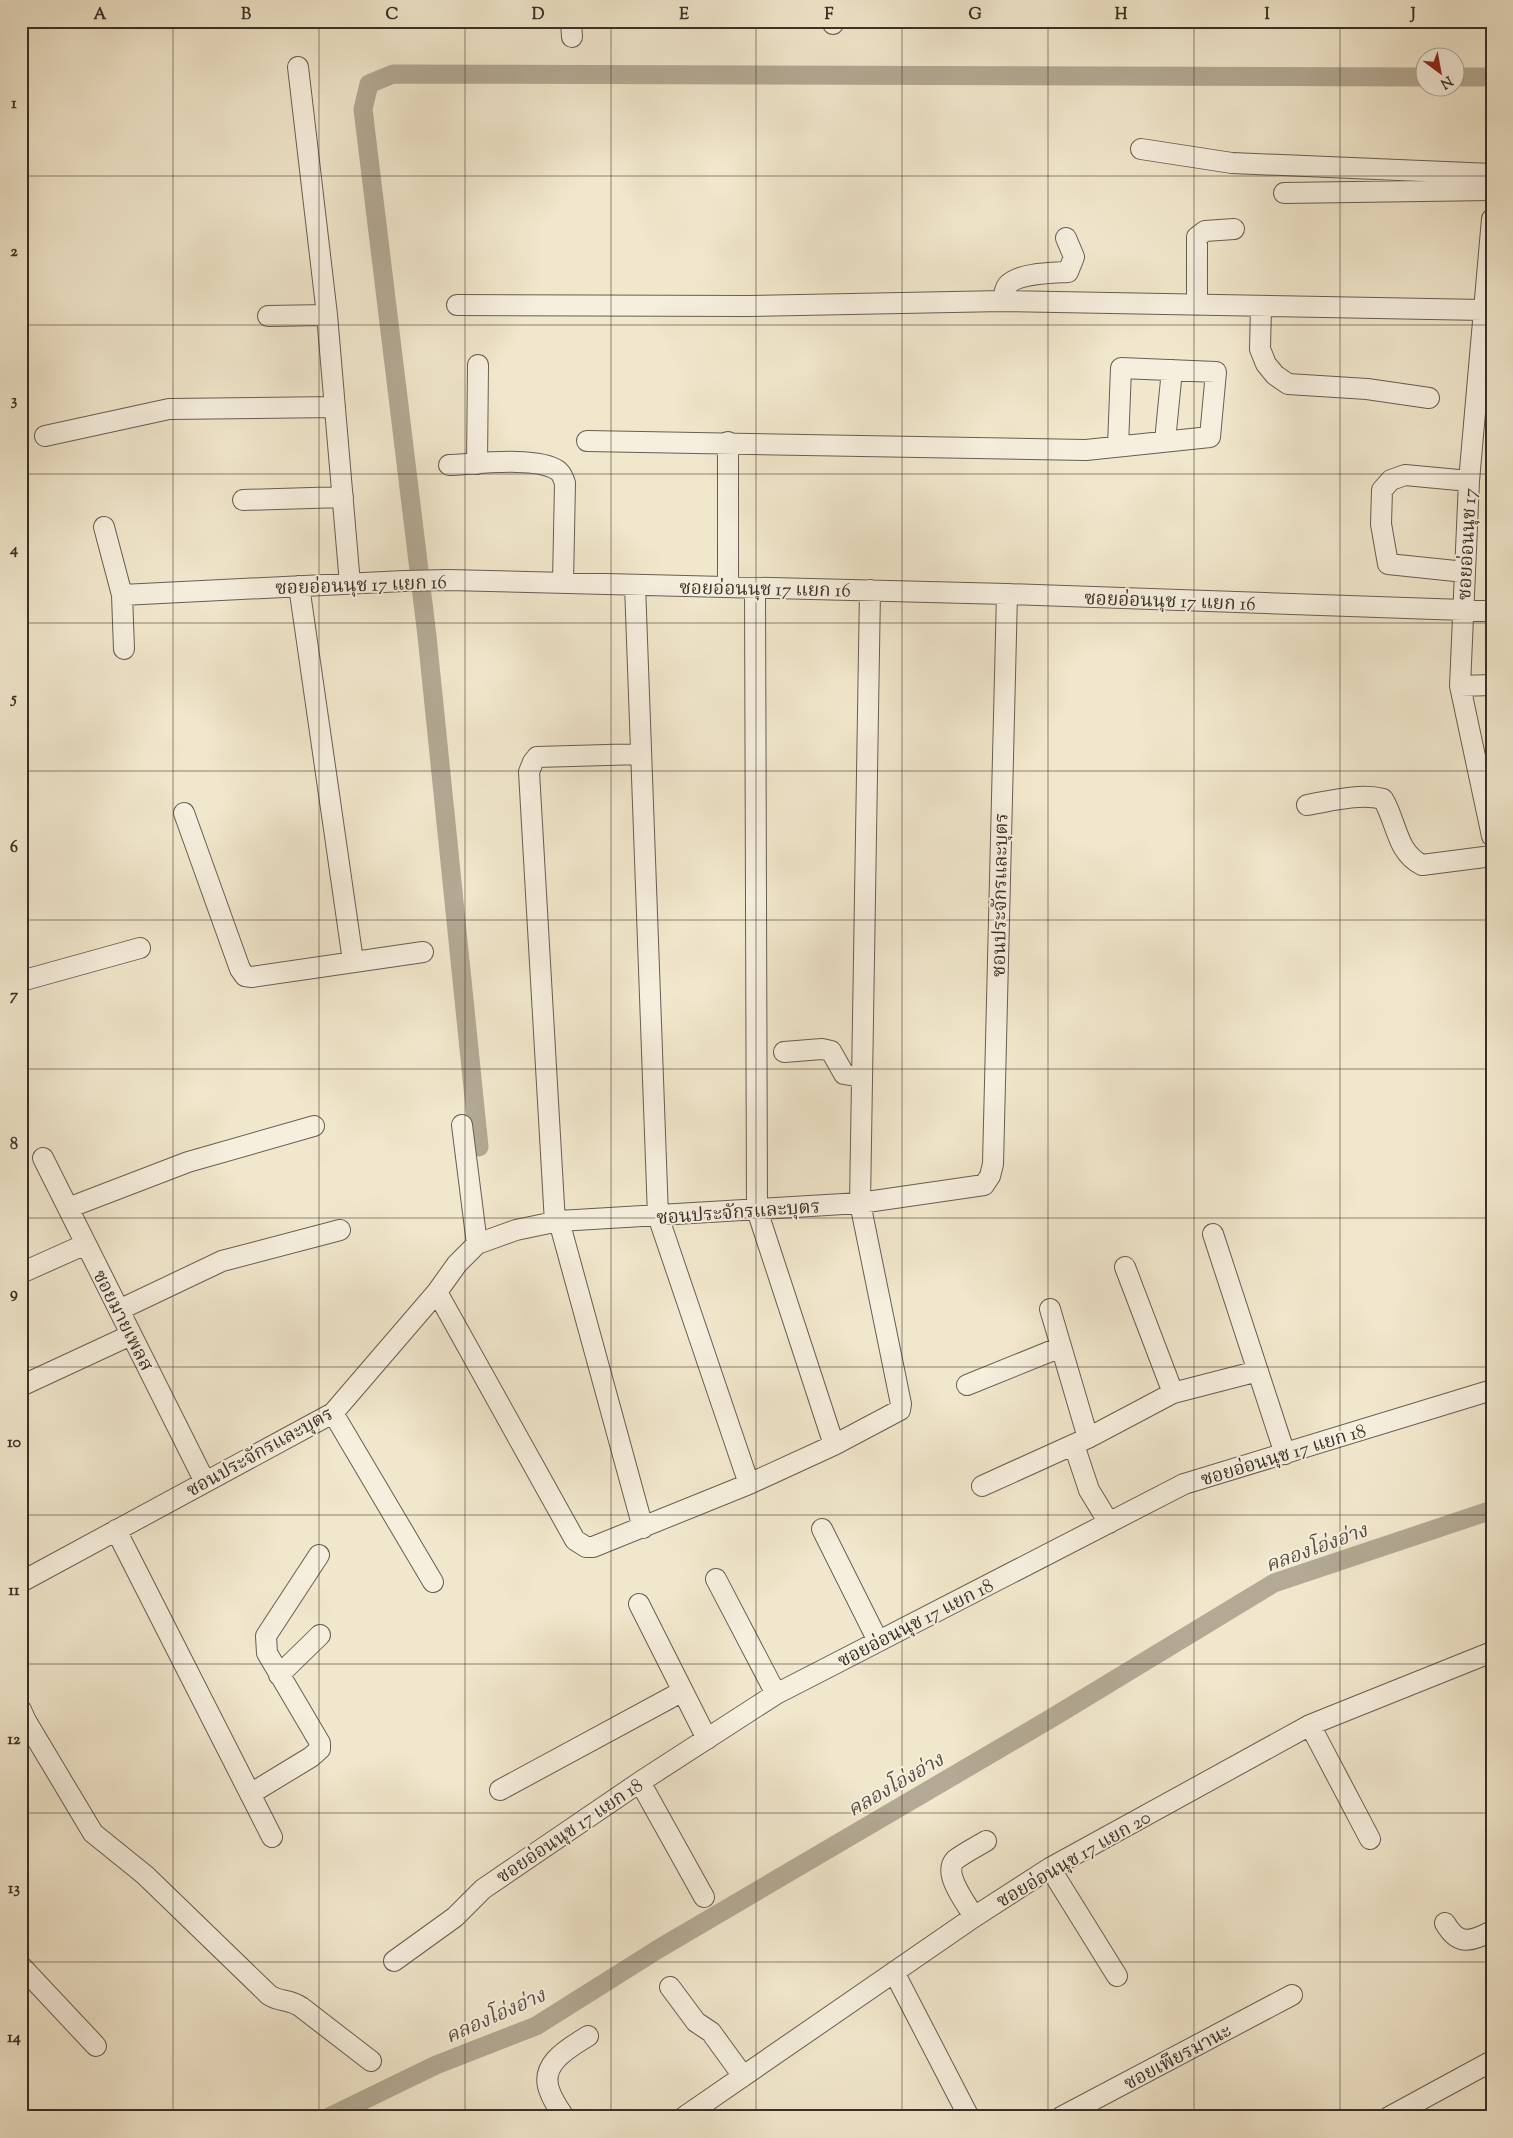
<svg xmlns="http://www.w3.org/2000/svg" width="1513" height="2138" font-family="'Sorts Mill Goudy','Noto Serif Thai',serif">
  <style>
    .lines { fill: none; stroke-linecap: round; stroke-linejoin: round }
    .canal { stroke: #b3a994; stroke-width: 19 }
    .minor-casing { stroke: #685e50; stroke-width: 22 }
    .minor { stroke: #f6efde; stroke-width: 20 }
    .grid { fill: none; stroke: #3a3027; stroke-width: 1; stroke-opacity: 0.55 }
    .labels { text-anchor: middle; stroke-width: 4; stroke-linejoin: round; paint-order: stroke }
    .street-label { font-size: 19px; fill: #3a3027; stroke: #f6efde }
    .water-label { font-size: 20px; font-style: italic; fill: #584e42; stroke: #f6efde }
    .neatline { fill: none; stroke: #3a3027; stroke-width: 2 }
    .grid-label { font-size: 16px; text-anchor: middle; font-weight: bold; fill: #3a3027 }
  </style>
  <rect width="100%" height="100%" fill="#f1e7cc"/>
  <filter id="stains"><feTurbulence type="fractalNoise" baseFrequency=".004" numOctaves="4"/><feColorMatrix values="0 0 0 0 .2 0 0 0 0 .09 0 0 0 0 .02 0 0 0 .5 -.17"/></filter>
  <radialGradient id="worn" r=".72"><stop offset=".6" stop-color="#630" stop-opacity="0"/><stop offset="1" stop-color="#630" stop-opacity=".3"/></radialGradient>
  <g class="lines">
    <path class="canal" d="M1456 77H1492
      M479 1147 427 636 363 109 369 84 393 74 1426 77
      M329 2117 436 2065 536 2026 660 1948 1055 1716 1274 1583 1492 1510"/>
    <g class="minor-casing">
      <path id="minor" d="M571 21 572 37
        M833 21V24
        M298 67 327 315 350 584
        M1141 149 1232 163 1492 174
        M1284 193 1492 190
        M1492 219 1469 481 1460 686 1492 836
        M1003 301C1004 297 1004 290 1007 286 1016 273 1052 273 1068 272L1074 257 1066 238
        M457 305 748 306 1003 301 1483 310
        M1197 305V237L1205 231 1234 229
        M1261 306 1260 349 1266 364 1275 375 1288 384 1367 389 1429 398
        M268 316 327 315
        M45 436 169 409 335 407
        M587 441 1086 450 1210 437 1216 372 1121 368 1118 446
        M1165 441 1172 370
        M728 442V587
        M477 464 478 365
        M449 465C474 464 537 456 557 470 562 473 563 478 565 483L563 583
        M243 500 343 497
        M104 527 122 595
        M1465 572 1388 564 1381 524 1382 490 1391 480 1405 475 1469 481
        M635 585 658 1216 749 1484
        M299 586 353 961
        M755 588 757 1210 834 1445
        M124 649 122 595 404 581 448 580 1007 594 1492 611
        M1460 686 1492 685
        M1307 805C1331 801 1360 793 1383 799 1397 822 1396 852 1422 865L1492 856
        M184 813 240 969 245 976 252 977 423 952
        M21 981 140 948
        M784 1052 822 1049 831 1051 844 1074 862 1077
        M462 1125 477 1244
        M43 1158 205 1482
        M68 1208 188 1162 314 1126
        M559 1221 643 1528
        M555 1223 529 772 533 762 537 757 641 754
        M1213 1234 1285 1454
        M1125 1267 1173 1393
        M21 1273 86 1244
        M437 1292 575 1540 586 1547H593L749 1484 834 1445 900 1410 901 1404 860 1203 870 590
        M1050 1309 1088 1438
        M119 1310 222 1261 340 1230
        M967 1385 1061 1347
        M21 1386 131 1335
        M333 1413 433 1582
        M1074 1445 1089 1490 1109 1523
        M982 1486 1088 1438 1173 1393 1258 1371
        M822 1529 878 1641
        M116 1530 272 1837
        M716 1579 776 1694
        M21 1582 333 1413 437 1292 457 1264 477 1244 516 1230 559 1221 860 1203 984 1185 990 1176 993 1164 1007 594
        M639 1604 707 1739
        M279 1675 320 1635
        M21 1710 26 1721 93 1833 145 1875 269 1995C279 2002 290 1999 301 2007L371 2061
        M1310 1725 1370 1839
        M640 1782 704 1897
        M500 1790 683 1691
        M250 1794 311 1757 320 1749V1743L267 1653 266 1636 319 1555
        M1050 1868 1117 1976
        M974 1917C967 1904 942 1874 955 1860 964 1853 976 1847 986 1841
        M1445 1923C1458 1946 1471 1942 1492 1931
        M394 1961 455 1917 483 1889 640 1782 776 1694 817 1673 1184 1484 1492 1390
        M21 1966 96 2046
        M894 1972 969 2117
        M670 1987 696 2022 711 2032 743 2076
        M564 2117C559 2109 553 2101 550 2092 538 2064 569 2048 588 2036
        M684 2117 974 1917 1050 1868 1310 1725 1492 1652
        M1061 2117 1292 1995
        M1389 2117 1492 2061"/>
    </g>
    <use href="#minor" class="minor"/>
  </g>
  <path class="grid" d="M173 21V2117M319 21V2117M465 21V2117M611 21V2117M756 21V2117M902 21V2117M1048 21V2117M1194 21V2117M1340 21V2117M21 176H1492M21 325H1492M21 474H1492M21 623H1492M21 771H1492M21 920H1492M21 1069H1492M21 1218H1492M21 1367H1492M21 1515H1492M21 1664H1492M21 1813H1492M21 1962H1492"/>
  <g class="labels">
    <g class="street-label">
      <text transform="translate(1466 544) rotate(-87)" y="7">ซอยอ่อนนุช 17</text>
      <text transform="translate(361 584) rotate(-2)" y="7">ซอยอ่อนนุช 17 แยก 16</text>
      <text transform="translate(765 588) rotate(1)" y="7">ซอยอ่อนนุช 17 แยก 16</text>
      <text transform="translate(1170 600) rotate(2)" y="7">ซอยอ่อนนุช 17 แยก 16</text>
      <text transform="translate(999 895) rotate(-89)" y="7">ซอนประจักรและบุตร</text>
      <text transform="translate(738 1211) rotate(-4)" y="7">ซอนประจักรและบุตร</text>
      <text transform="translate(124 1320) rotate(63)" y="7">ซอยมายเพลส</text>
      <text transform="translate(259 1451) rotate(-29)" y="7">ซอนประจักรและบุตร</text>
      <text transform="translate(1283 1454) rotate(-17)" y="7">ซอยอ่อนนุช 17 แยก 18</text>
      <text transform="translate(915 1622) rotate(-27)" y="7">ซอยอ่อนนุช 17 แยก 18</text>
      <text transform="translate(569 1830) rotate(-34)" y="7">ซอยอ่อนนุช 17 แยก 18</text>
      <text transform="translate(1073 1858) rotate(-30)" y="7">ซอยอ่อนนุช 17 แยก 20</text>
      <text transform="translate(1177 2056) rotate(-28)" y="7">ซอยเพียรมานะ</text>
    </g>
    <g class="water-label">
      <text transform="translate(1316 1547) rotate(-20)" y="7">คลองโอ่งอ่าง</text>
      <text transform="translate(895 1784) rotate(-30)" y="7">คลองโอ่งอ่าง</text>
      <text transform="translate(495 2015) rotate(-24)" y="7">คลองโอ่งอ่าง</text>
    </g>
  </g>
  <rect width="1513" height="2138" fill="none" stroke="#f1e7cc" stroke-width="55"/>
  <g transform="translate(1440 72) rotate(148)"><circle r="24" fill="#f6efde" stroke="#aba395"/>
  <path d="M0-4L9 19L0 12L-9 19Z" fill="#8f2418"/>
  <text y="-8" font-size="14" font-weight="bold" text-anchor="middle" fill="#3a3027">N</text>
  </g>
  <rect x="28" y="28" width="1458" height="2082" class="neatline"/>
  <g class="grid-label">
    <text x="100" y="19">A</text>
    <text x="246" y="19">B</text>
    <text x="392" y="19">C</text>
    <text x="538" y="19">D</text>
    <text x="684" y="19">E</text>
    <text x="829" y="19">F</text>
    <text x="975" y="19">G</text>
    <text x="1121" y="19">H</text>
    <text x="1267" y="19">I</text>
    <text x="1413" y="19">J</text>
    <text x="14" y="108">1</text>
    <text x="14" y="256">2</text>
    <text x="14" y="405">3</text>
    <text x="14" y="554">4</text>
    <text x="14" y="703">5</text>
    <text x="14" y="852">6</text>
    <text x="14" y="1000">7</text>
    <text x="14" y="1149">8</text>
    <text x="14" y="1298">9</text>
    <text x="14" y="1447">10</text>
    <text x="14" y="1595">11</text>
    <text x="14" y="1744">12</text>
    <text x="14" y="1893">13</text>
    <text x="14" y="2042">14</text>
  </g>
  <rect width="100%" height="100%" filter="url(#stains)"/>
  <rect width="100%" height="100%" fill="url(#worn)"/>
</svg>
